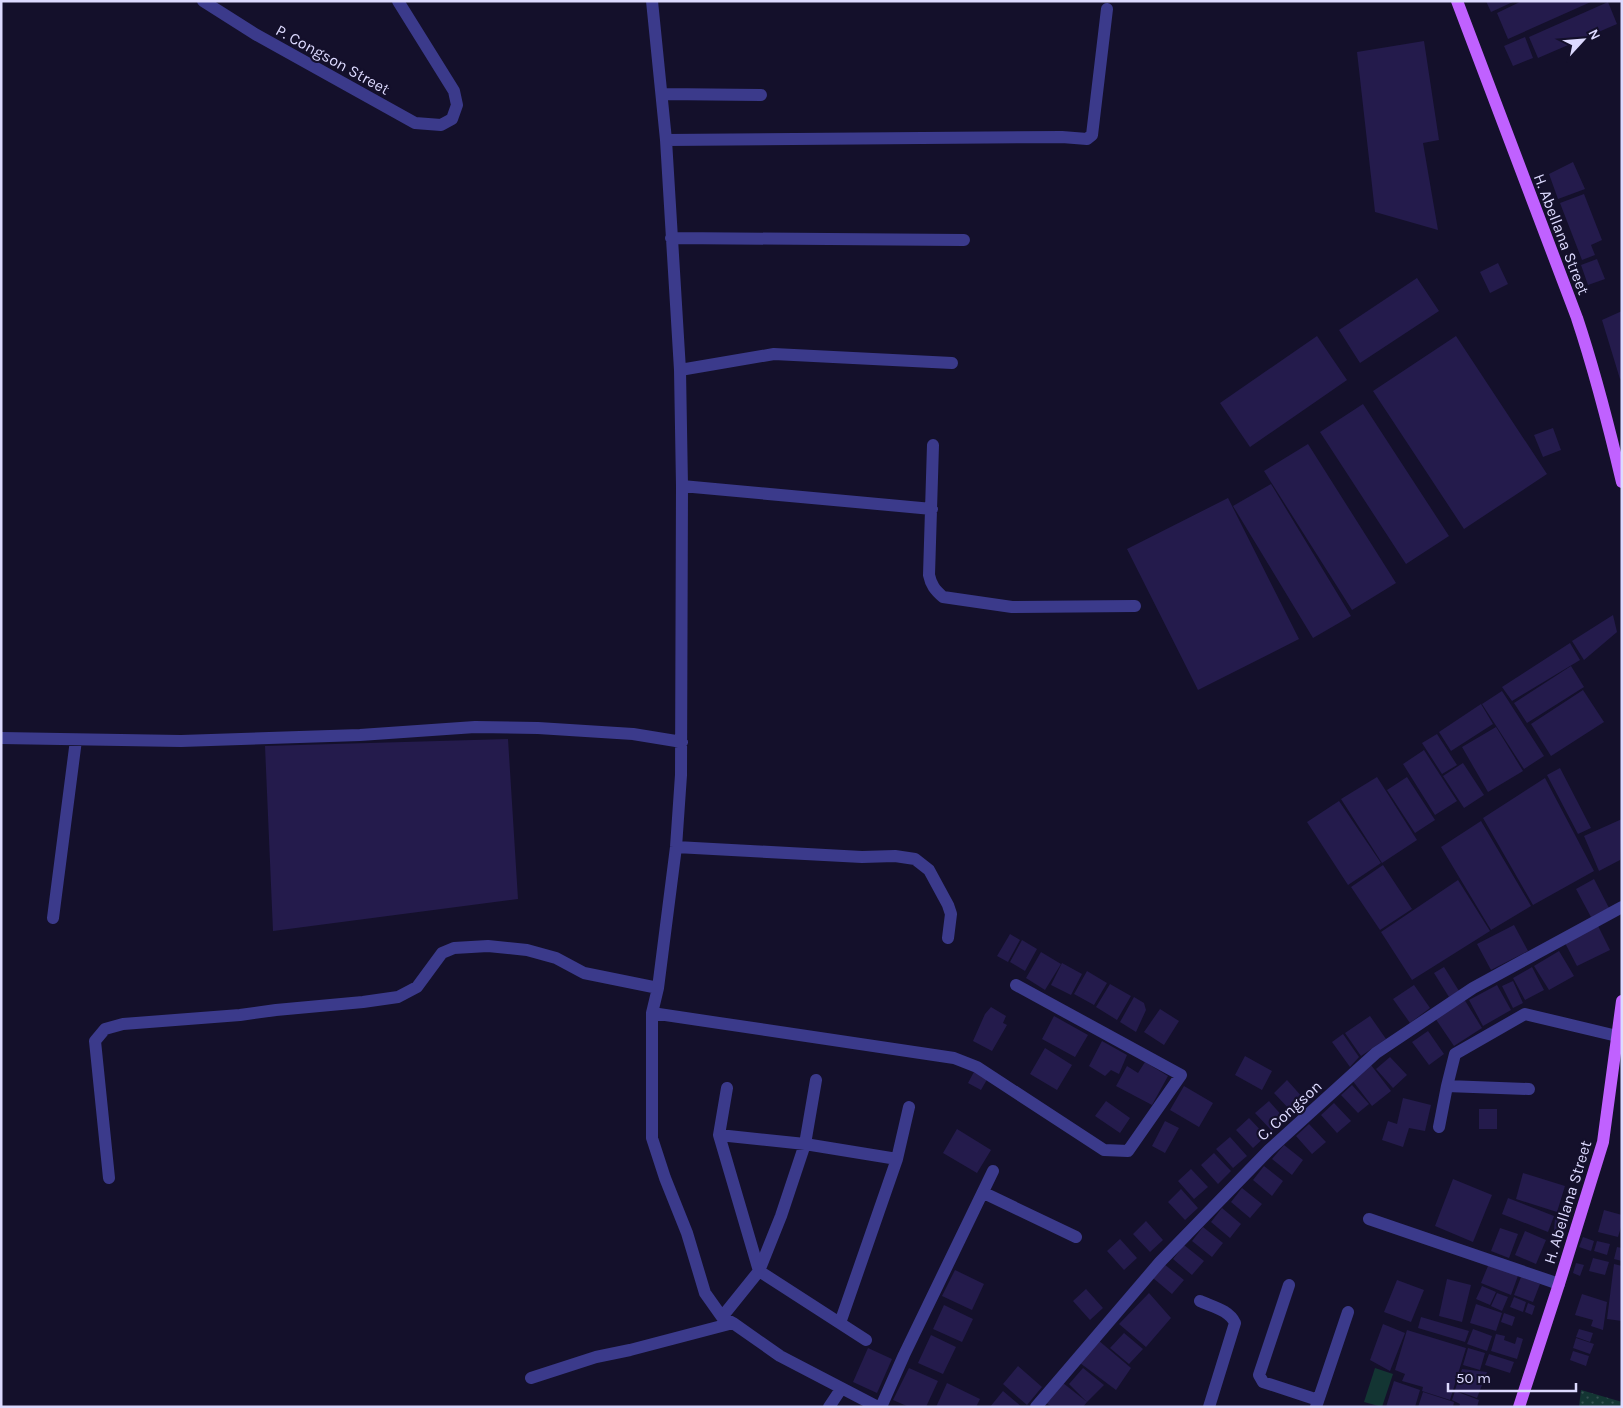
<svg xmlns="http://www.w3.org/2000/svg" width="1623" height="1408" font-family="Karla,sans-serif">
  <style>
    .grass { fill: url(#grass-dots) }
    .garden { fill: #133533 }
    .building { fill: #241b4c }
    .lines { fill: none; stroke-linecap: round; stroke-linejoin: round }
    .minor { stroke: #3b3a8b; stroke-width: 12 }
    .major { stroke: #c061ff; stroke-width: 12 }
    .labels { text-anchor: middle; stroke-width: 4.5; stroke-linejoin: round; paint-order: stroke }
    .street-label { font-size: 16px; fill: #dddaff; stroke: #14102b }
  </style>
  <defs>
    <pattern id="grass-dots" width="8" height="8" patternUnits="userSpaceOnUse" patternTransform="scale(1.25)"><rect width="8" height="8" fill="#133533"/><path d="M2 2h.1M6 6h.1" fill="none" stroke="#355252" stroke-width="1.8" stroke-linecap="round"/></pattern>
  </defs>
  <rect width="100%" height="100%" fill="#14102b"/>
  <path class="grass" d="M1581 1390 1622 1402V1407H1579Z"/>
  <path class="garden" d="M1375 1368 1393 1374 1382 1407 1364 1402Z"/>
  <path class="building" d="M1486 1H1515L1491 12Z
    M1522 1H1593L1508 39 1497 13Z
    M1608 2 1617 24 1538 58 1529 37Z
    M1525 37 1533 58 1513 66 1504 46Z
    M1424 41 1439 140 1423 143 1438 230 1375 212 1357 52Z
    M1573 162 1585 189 1558 199 1549 174Z
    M1584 194 1602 240 1591 245 1595 255 1582 260 1560 203Z
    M1597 259 1605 279 1588 285 1581 265Z
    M1498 263 1508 284 1490 293 1480 272Z
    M1417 278 1439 311 1360 363 1339 330Z
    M1622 311V378L1620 379 1602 320Z
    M1317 336 1347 380 1250 447 1220 403Z
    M1456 336 1547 474 1464 529 1373 391Z
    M1363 404 1449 536 1406 564 1320 432Z
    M1553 428 1561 450 1543 457 1534 435Z
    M1308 444 1396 583 1352 610 1264 471Z
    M1271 484 1351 616 1313 638 1233 506Z
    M1228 498 1299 639 1198 690 1127 549Z
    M1613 615 1617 632 1584 660 1572 641Z
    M1570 643 1580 660 1512 701 1502 687Z
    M1571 666 1584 687 1527 723 1514 703Z
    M1583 690 1604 722 1551 756 1531 724Z
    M1502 691 1544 756 1524 769 1482 704Z
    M1481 704 1493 724 1451 751 1439 732Z
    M1496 727 1523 771 1488 792 1462 747Z
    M1437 734 1457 765 1442 774 1422 743Z
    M508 739 518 899 273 931 265 746Z
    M1424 750 1457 801 1435 815 1403 764Z
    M1463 763 1484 795 1464 808 1443 776Z
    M1560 768 1591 828 1578 834 1547 775Z
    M1377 777 1417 840 1382 863 1341 799Z
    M1407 777 1435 820 1415 833 1387 790Z
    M1545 778 1594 871 1533 905 1483 818Z
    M1339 801 1381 863 1348 885 1307 822Z
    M1622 819 1620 860 1599 871 1584 836Z
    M1481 821 1531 906 1491 930 1441 847Z
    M1383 865 1412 909 1380 930 1351 887Z
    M1594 879 1609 908 1591 917 1576 889Z
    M1458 880 1490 931 1412 980 1381 932Z
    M1514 925 1528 951 1491 970 1477 944Z
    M1598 926 1610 950 1577 966 1565 943Z
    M1010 934 1020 940 1008 962 997 956Z
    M1022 940 1037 949 1025 971 1010 962Z
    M1559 951 1574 976 1549 990 1534 966Z
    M1041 952 1061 964 1045 990 1026 978Z
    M1062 963 1082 974 1071 995 1051 985Z
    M1444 967 1459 991 1449 997 1434 973Z
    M1532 967 1544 990 1525 1000 1513 978Z
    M1087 971 1107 983 1094 1005 1074 994Z
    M1513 981 1523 1003 1513 1008 1502 986Z
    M1110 984 1131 996 1117 1020 1096 1007Z
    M1414 985 1430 1008 1410 1023 1393 999Z
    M1497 985 1511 1010 1483 1026 1469 1000Z
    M1134 997 1144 1003 1146 1010 1136 1032 1120 1022Z
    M1464 999 1482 1028 1454 1046 1435 1018Z
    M991 1007 1006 1016 1003 1023 1007 1025 992 1051 973 1041 985 1014Z
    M1160 1009 1179 1021 1164 1045 1144 1032Z
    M1054 1016 1088 1035 1075 1057 1042 1039Z
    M1370 1016 1386 1039 1361 1056 1345 1033Z
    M1428 1031 1444 1054 1429 1065 1412 1042Z
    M1343 1034 1359 1057 1350 1067 1332 1042Z
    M1102 1041 1127 1055 1119 1074 1111 1070 1105 1076 1089 1066Z
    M1045 1048 1072 1065 1057 1090 1030 1074Z
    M1245 1056 1272 1071 1262 1090 1235 1075Z
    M1390 1057 1407 1075 1393 1088 1376 1069Z
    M1145 1062 1168 1076 1152 1105 1116 1086 1127 1066 1138 1073Z
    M1371 1065 1391 1091 1372 1106 1352 1080Z
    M976 1068 989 1076 981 1090 968 1083Z
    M1287 1080 1304 1099 1291 1111 1274 1093Z
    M1352 1085 1369 1104 1358 1113 1341 1095Z
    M1184 1086 1213 1103 1199 1127 1170 1110Z
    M1403 1098 1431 1105 1425 1131 1409 1128 1403 1147 1382 1140 1388 1121 1397 1124Z
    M1106 1101 1130 1118 1120 1133 1095 1116Z
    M1269 1101 1285 1119 1272 1131 1255 1113Z
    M1334 1103 1351 1121 1337 1133 1321 1115Z
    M1479 1109H1497V1129H1479Z
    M1249 1118 1266 1136 1253 1148 1236 1130Z
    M1165 1121 1179 1128 1165 1153 1152 1146Z
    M1309 1124 1326 1142 1312 1154 1296 1136Z
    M957 1129 991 1150 977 1173 943 1153Z
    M1230 1137 1247 1156 1233 1168 1216 1149Z
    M1284 1145 1303 1160 1292 1175 1272 1159Z
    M1214 1153 1231 1171 1218 1184 1201 1165Z
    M1264 1166 1283 1181 1272 1196 1253 1180Z
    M1191 1169 1208 1187 1194 1199 1178 1181Z
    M1523 1173 1565 1186 1557 1212 1516 1199Z
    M1453 1179 1492 1195 1473 1242 1435 1226Z
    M1242 1188 1262 1204 1250 1218 1231 1202Z
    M1181 1189 1198 1208 1185 1220 1168 1202Z
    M1508 1198 1554 1216 1548 1232 1502 1214Z
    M1222 1208 1241 1224 1230 1238 1211 1222Z
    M1604 1210 1622 1215V1224L1618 1237 1598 1232Z
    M1555 1218H1564L1563 1231 1554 1230Z
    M1146 1221 1163 1240 1150 1252 1133 1234Z
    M1203 1227 1223 1243 1212 1257 1192 1241Z
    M1500 1228 1518 1234 1509 1258 1491 1251Z
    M1525 1231 1546 1240 1536 1264 1515 1255Z
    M1583 1237 1594 1241 1591 1251 1579 1247Z
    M1120 1239 1137 1258 1124 1270 1107 1251Z
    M1597 1241 1610 1244 1607 1255 1594 1251Z
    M1184 1245 1204 1261 1192 1275 1173 1259Z
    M1617 1247 1622 1248V1261L1614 1259Z
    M1593 1258 1609 1262 1605 1275 1589 1271Z
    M1490 1261 1519 1273 1511 1295 1481 1283Z
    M1576 1263 1584 1265 1580 1276 1573 1273Z
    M1164 1264 1184 1280 1172 1294 1153 1278Z
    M1614 1264 1622 1266V1321L1607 1319Z
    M955 1270 984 1284 972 1310 942 1296Z
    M1521 1277 1540 1284 1533 1302 1514 1295Z
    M1447 1279 1471 1285 1462 1322 1439 1316Z
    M1397 1280 1424 1290 1411 1322 1384 1312Z
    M1482 1286 1496 1292 1490 1305 1476 1299Z
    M1086 1289 1103 1308 1090 1320 1073 1301Z
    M1149 1293 1171 1318 1146 1347 1119 1324Z
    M1497 1293 1508 1297 1502 1311 1491 1306Z
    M1582 1294 1607 1302 1603 1330 1591 1326 1593 1320 1575 1315Z
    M1514 1297 1526 1302 1523 1312 1510 1307Z
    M1528 1303 1535 1306 1532 1315 1525 1312Z
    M1476 1304 1502 1313 1496 1331 1470 1323Z
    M944 1305 973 1319 962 1342 933 1329Z
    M1504 1313 1515 1317 1512 1326 1501 1322Z
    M1421 1317 1469 1331 1465 1342 1418 1328Z
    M1383 1324 1405 1333 1390 1371 1370 1360Z
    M1473 1329 1492 1336 1487 1351 1467 1344Z
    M1579 1329 1593 1333 1590 1342 1576 1337Z
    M1407 1330 1466 1348 1450 1400 1422 1391 1423 1387 1402 1381 1405 1374 1395 1370Z
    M1124 1333 1143 1349 1129 1364 1110 1348Z
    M1496 1334 1505 1336 1504 1340 1515 1344 1517 1337 1523 1339 1517 1359 1491 1351Z
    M931 1335 956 1347 943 1374 918 1363Z
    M1576 1338 1594 1344 1590 1354 1573 1348Z
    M1098 1340 1131 1368 1116 1390 1080 1363Z
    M868 1348 892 1359 877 1393 853 1382Z
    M1468 1348 1485 1353 1480 1370 1463 1365Z
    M1573 1351 1589 1356 1586 1366 1570 1360Z
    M1489 1354 1514 1362 1510 1373 1485 1365Z
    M1018 1366 1042 1387 1027 1405 1003 1384Z
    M909 1368 938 1381 926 1407H909L893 1400Z
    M1083 1368 1104 1385 1087 1402 1069 1384Z
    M1462 1369 1487 1372 1477 1398 1455 1390Z
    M1394 1381 1420 1390 1415 1407H1386Z
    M947 1383 980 1399 976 1407H936Z
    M1063 1383 1087 1402 1083 1407H1052L1046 1403Z
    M1003 1391 1022 1407H990Z
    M1455 1391 1479 1400 1477 1407H1459L1460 1404 1452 1400Z
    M1423 1392 1454 1402 1453 1407H1418Z"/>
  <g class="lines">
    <path class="minor" d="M203 1 255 34 415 123 441 125 452 119 457 105 454 91 398 1
      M652 1 666 140 680 370 682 486 681 775 676 847 658 988 652 1013V1138L665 1178 687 1233 705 1293 722 1317 733 1323 780 1356 878 1407
      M662 94 761 95
      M666 140 1062 137 1087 139 1092 135 1107 9
      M671 238 964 240
      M680 370 774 354 952 363
      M933 445 929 575C931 585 935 590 943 597L1012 607 1135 606
      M682 486 932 509
      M1 738 181 741 360 735 475 727 538 728 633 734 682 742
      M676 847 862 857 895 856 915 859 929 870 948 905 951 914 948 938
      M53 918 76 740
      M652 1013 954 1058 977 1067 1104 1150 1128 1151 1181 1075 1016 985
      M816 1080 805 1144 781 1216 759 1271 866 1340
      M1447 1086 1529 1089
      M1439 1127 1447 1086 1455 1054 1525 1014 1617 1036
      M719 1135 805 1144 897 1159
      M109 1178 95 1041 105 1029 123 1024 240 1015 276 1010 363 1002 398 997 417 987 442 953 454 948 488 946 527 950 556 958 584 973 658 988
      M984 1193 1076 1237
      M1369 1219 1559 1284
      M1289 1285 1259 1375 1263 1382 1318 1400
      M1200 1301C1213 1307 1229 1310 1235 1323L1209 1407
      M722 1317 759 1271 719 1135 727 1088
      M840 1323 897 1159 909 1107
      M531 1378 596 1357 630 1350 733 1323
      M829 1407 841 1389
      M881 1407 904 1355 993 1171
      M1036 1407 1160 1262 1269 1150 1376 1053 1473 988 1622 907
      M1316 1407 1348 1312"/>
    <path class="major" d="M1457 1 1577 318C1595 372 1609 427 1622 482
      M1519 1407 1559 1284 1603 1142 1622 1001"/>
  </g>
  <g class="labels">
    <g class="street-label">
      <text transform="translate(333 59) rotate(29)" y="6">P. Congson Street</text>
      <text transform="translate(1562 234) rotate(69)" y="6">H. Abellana Street</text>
      <text transform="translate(1289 1110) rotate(-42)" y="6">C. Congson</text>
      <text transform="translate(1567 1202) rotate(-73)" y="6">H. Abellana Street</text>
    </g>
  </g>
  <rect width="1623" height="1408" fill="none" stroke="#dddaff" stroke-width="5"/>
  <g transform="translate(1583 40) rotate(64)" stroke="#14102b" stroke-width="4" paint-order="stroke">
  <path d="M0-4L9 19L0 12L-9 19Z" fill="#dddaff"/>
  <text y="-8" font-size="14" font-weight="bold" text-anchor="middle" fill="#dddaff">N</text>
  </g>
  <path d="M1448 1383v8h128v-8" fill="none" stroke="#dddaff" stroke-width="2.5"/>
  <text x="1456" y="1383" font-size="15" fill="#dddaff" stroke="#14102b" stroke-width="4" paint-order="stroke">50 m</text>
</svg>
